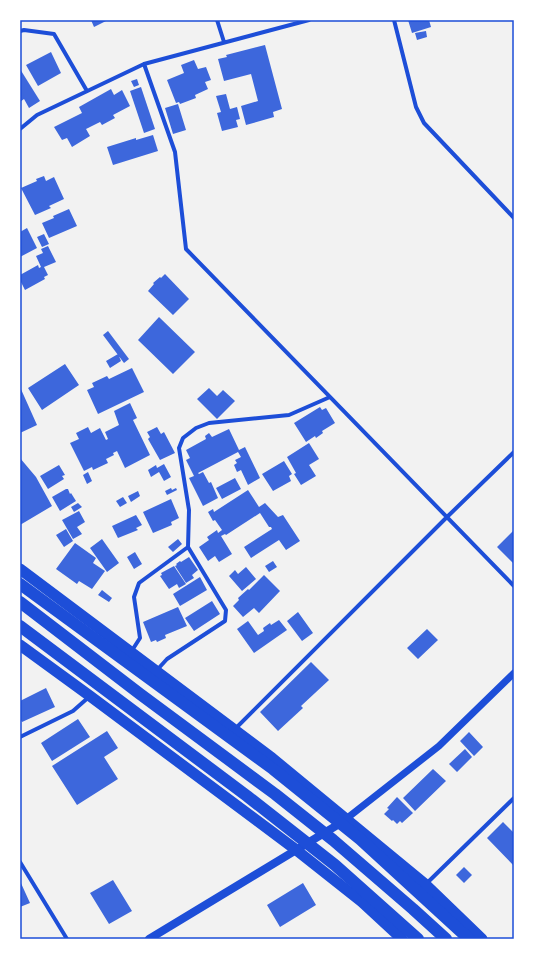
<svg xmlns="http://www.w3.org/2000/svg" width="534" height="959" font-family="'Exo 2',sans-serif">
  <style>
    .building { fill: #3d67dc }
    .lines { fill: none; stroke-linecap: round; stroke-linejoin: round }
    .minor { stroke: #1d4ed8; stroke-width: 4 }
    .tertiary { stroke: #1d4ed8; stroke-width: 7 }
    .secondary { stroke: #1d4ed8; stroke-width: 8 }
    .trunk { stroke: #1d4ed8; stroke-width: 11 }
    .motorway { stroke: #1d4ed8; stroke-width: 12 }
    .neatline { fill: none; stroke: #1d4ed8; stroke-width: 1.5 }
  </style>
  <rect width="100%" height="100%" fill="#f2f2f2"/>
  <path class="building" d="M91 20H108L94 27Z
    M408 20H429L431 27 412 33Z
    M426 31 427 37 417 40 415 33Z
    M265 45 282 109 273 112 274 117 246 125 241 106 258 101 251 74 224 81 218 59 227 57 226 55Z
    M51 52 61 73 38 86 26 65Z
    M194 60 198 69 206 67 211 80 205 82 208 89 195 95 196 98 180 104 179 102 176 103 167 80 184 73 181 65Z
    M20 69 40 101 29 108 24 99 20 102Z
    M137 79 139 85 134 87 131 81Z
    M141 87 155 129 144 133 130 91Z
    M111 89 114 95 122 90 130 106 113 115 115 118 102 125 100 122 86 129 90 136 72 147 67 138 62 140 54 127 82 113 79 107Z
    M226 94 230 109 237 107 240 119 236 120 238 127 222 131 217 113 221 112 216 96Z
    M178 104 186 130 173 134 165 108Z
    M153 135 158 151 113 165 107 147 136 138V140Z
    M44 176 46 181 54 177 64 199 49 206 51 208 35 215 21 188 37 181 36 179Z
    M69 209 77 226 49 238 42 223 54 218 53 216Z
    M27 228 37 248 20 257V232Z
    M44 234 49 244 42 247 37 237Z
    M48 246 56 262 44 267 48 275 44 277 45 279 25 290 20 280V275L38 265 39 268 41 267 36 256 43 253 41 249Z
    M165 274 189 299 173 315 148 291 154 284 153 283 160 277 161 278Z
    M159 317 195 352 173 374 138 340Z
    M108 331 129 359 124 363 103 335Z
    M118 354 121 361 110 368 106 361Z
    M65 364 79 385 42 410 28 388Z
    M132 368 144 392 98 414 87 390 94 387 92 383 107 376 109 379Z
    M20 387 37 425 20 433Z
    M209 388 217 396 223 390 235 401 217 419 197 399Z
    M130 403 137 418 133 420 150 455 125 468 117 451 113 453 114 455 106 459 108 463 93 470 92 467 84 471 70 443 79 439 76 433 88 427 91 433 100 428 106 440 108 439 105 432 119 425 114 411Z
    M320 407 322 410 326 408 335 423 322 431 323 433 316 438 315 436 306 442 294 423Z
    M157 427 161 434 164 432 175 453 160 460 148 439 150 437 147 432Z
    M229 429 239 450 245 447 260 478 248 485 241 470 237 472 234 465 237 463 235 460 241 457 238 452 198 473 199 474 203 472 209 483 211 482 218 498 203 506 189 478 194 476 186 460 190 458 186 450 206 439 205 436 209 433 212 437Z
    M309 443 319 459 309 465 316 476 301 485 294 474 296 473 287 457Z
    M20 458 36 477 52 506 20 525Z
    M284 461 292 474 289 476 291 481 273 491 262 474Z
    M164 464 171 477 164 481 159 472 151 477 148 470 156 465 157 468Z
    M59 465 65 475 62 476 64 479 48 489 40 476Z
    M88 472 92 481 87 484 83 475Z
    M235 478 241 489 222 499 216 488Z
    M171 488 172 490 176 488 177 490 167 495 165 491Z
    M66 489H68L70 494 71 493 76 501 60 511 52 497Z
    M248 490 259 507 265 503 278 517 283 515 300 541 286 550 279 540 251 558 244 547 272 529 271 527H269L260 513 226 535 225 534 221 536 232 554 219 562 215 556 208 561 199 547 209 540 207 537 217 530 218 533 222 530 215 520 213 521 208 512 213 509 214 512Z
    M138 491 140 496 131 502 128 496Z
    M123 497 127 503 120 507 116 501Z
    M171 499 179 518 171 522 172 525 153 533 143 512Z
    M78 503 82 507 74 512 71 507Z
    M79 511 85 522 77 527 82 534 73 539 62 520Z
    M136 515 142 525 136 528 138 530 118 538 112 526Z
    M66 529 73 541 64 547 56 535Z
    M514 530V564L497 547Z
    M102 539 119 563 107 572 90 548Z
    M178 539 182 544 173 552 168 547Z
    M75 543 96 558 93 563 105 571 92 589 79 581 77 584 56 569Z
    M135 552 142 564 134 569 127 557Z
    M189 557 198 570 192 575 194 578 186 583 175 566 177 565 176 564 180 561 181 562Z
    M273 561 277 567 269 572 265 566Z
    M174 566 186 584 179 588 177 584 169 589 160 576 162 575 161 573Z
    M246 567 256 579 242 591 229 576 235 570 238 574Z
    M264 575 280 591 259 613 254 608 243 617 233 606 239 600 238 598 248 589 249 590Z
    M200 577 207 590 180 606 173 594Z
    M102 590 112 598 109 602 98 595Z
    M212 601 220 614 194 631 185 618Z
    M178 607 187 626 165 635 166 638 157 642 156 640 151 642 143 622Z
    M298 612 313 633 302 641 287 621Z
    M279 620 287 630 254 653 237 629 248 621 258 635 264 631 263 628 270 623 271 625Z
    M427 629 438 640 418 659 407 648Z
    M311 662 329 680 301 706 303 708 278 731 260 712Z
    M46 688 55 707 22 722 20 718V701Z
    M78 719 90 737 52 761 41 743Z
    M107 731 118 748 104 757 118 779 77 805 52 766Z
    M469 732 483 747 474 756 460 741Z
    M465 749 472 757 457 772 449 764Z
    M433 769 446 781 415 811 403 798Z
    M397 797 413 813 402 823 400 821 397 824 393 820 392 821 384 814 389 809 387 808Z
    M503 822 514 833V866L487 838Z
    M464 867 472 875 464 883 456 875Z
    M113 880 132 911 109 924 90 893Z
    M20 881 30 903 20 907Z
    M303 883 316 905 280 927 267 905Z"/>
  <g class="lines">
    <path class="minor" d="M217 20 224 42
      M394 20 416 107 424 123 514 218
      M20 31 24 30 54 34 87 91
      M144 64 175 152 186 249 514 586
      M20 129 37 115 144 64 309 20
      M131 652 140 638 134 597 139 583 188 547
      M157 670 167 659 225 621 226 610 188 547 189 510 179 448 183 438 196 428 209 423 289 415 330 397
      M235 729 447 517 514 452
      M20 737 73 711 90 696
      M20 862 67 939
      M426 884 514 798"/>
    <path class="tertiary" d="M346 819 439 746 514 673"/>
    <path class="secondary" d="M149 939 344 821"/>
    <path class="trunk" d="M20 569 272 758 425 884 482 939
      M20 645 90 696 295 849 362 902 402 939"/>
    <path class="motorway" d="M20 584 273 769 360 839 469 939
      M20 602 140 694 275 794 333 840 413 909 446 939
      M20 626 247 796 335 865 418 939"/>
  </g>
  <rect width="534" height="959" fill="none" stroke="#ffffff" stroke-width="42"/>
  <rect x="21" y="21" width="492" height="917" class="neatline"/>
</svg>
